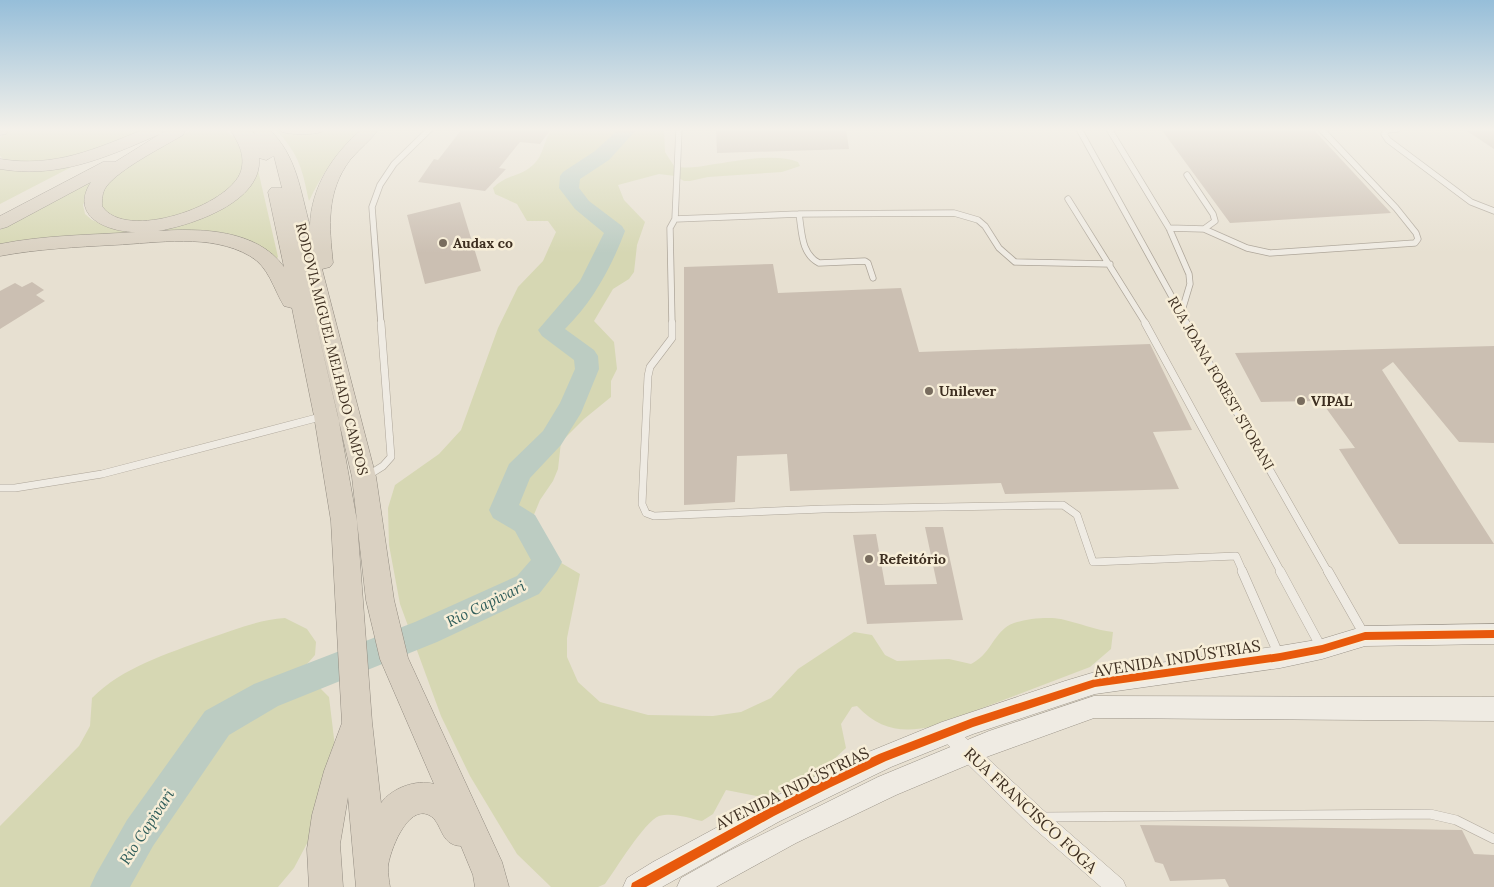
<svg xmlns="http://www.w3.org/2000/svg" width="1494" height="887" font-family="Lora,serif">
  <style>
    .green { fill: #d6d7b3 }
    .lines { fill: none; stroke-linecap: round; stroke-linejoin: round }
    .river { fill: #bcccc2; fill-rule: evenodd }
    .building { fill: #cbbfb2 }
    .lane-far2-casing { stroke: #ada599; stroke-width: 7 }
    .lane-far1-casing { stroke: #ada599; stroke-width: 8 }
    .lane-casing { stroke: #ada599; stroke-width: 10 }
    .street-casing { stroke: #ada599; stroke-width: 1 }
    .secondary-casing { stroke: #9c958a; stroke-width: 1 }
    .highway-casing { stroke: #928b80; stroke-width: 1 }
    .lane-far2 { stroke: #efebe3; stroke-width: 5.5 }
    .lane-far1 { stroke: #efebe3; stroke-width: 7 }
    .lane { stroke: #efebe3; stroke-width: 9 }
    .street { fill: #efebe3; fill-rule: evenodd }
    .secondary { fill: #efebe3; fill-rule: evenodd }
    .highway { fill: #dad1c2; fill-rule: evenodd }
    .cycleway-casing { stroke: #f7eed8; stroke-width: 3 }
    .cycleway { fill: #e8590c; fill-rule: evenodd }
    .poi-dot { fill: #786c5e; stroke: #f7eed8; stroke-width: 2 }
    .labels { text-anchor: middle; stroke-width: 5; stroke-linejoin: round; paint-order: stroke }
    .poi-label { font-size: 14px; font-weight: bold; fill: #3d2e20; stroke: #f7eed8; text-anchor: start }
    .street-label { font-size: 14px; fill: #3d2e20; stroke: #f7eed8 }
    .water-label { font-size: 15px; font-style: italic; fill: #2f5d5a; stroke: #f7eed8 }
    .near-street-label { font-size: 16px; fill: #3d2e20; stroke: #f7eed8 }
  </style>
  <rect width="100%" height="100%" fill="#e7e0d1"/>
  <path class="green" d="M8 129H146L126 139 58 162H12L3 159 0 156V138Z
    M194 129H223L237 139 243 149 244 170 233 187 195 211 149 222 119 220 102 212C101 207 98 201 100 197 107 169 170 142 194 129Z
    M327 129H362C339 150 322 173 309 201 302 169 300 156 277 131L299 132Z
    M553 129H664L665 152 674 166C686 169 698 167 709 165 734 162 775 152 798 162L800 166 782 172 708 177 690 181H684L675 176 659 174 618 185 624 200 645 222 637 245 634 272 629 279 613 289 594 321 614 342 617 369 611 381V397L584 419 561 442 558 469 553 481 540 500 533 517 535 533 546 554 580 574 567 638V657L578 682 600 702 648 715 713 716 741 712 771 698 798 669 854 632 872 635 885 655 897 661 949 659 971 664C989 655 991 640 1005 628 1014 619 1048 616 1061 619 1079 623 1095 630 1113 632L1111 649 1090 667 935 726C903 733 881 731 857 706L852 707 841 724 846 748 817 775 766 798 726 790 713 814 702 821C689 818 673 812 659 816 644 822 616 869 605 884L598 887H551L517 854 470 776 441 716 400 604 389 545 388 508 395 485 439 454 461 430 498 328 518 287 543 261 556 232 548 221H527L517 204 495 194 493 188C507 174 520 177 533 165 545 154 543 139 553 129Z
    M79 163 0 204V168Z
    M258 170 278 257 276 259 233 237 0 246V230L99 177 90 188 83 205 85 214 92 220 113 228 181 223Z
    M285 618 307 629 316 642 315 655 308 663 269 690 301 684 320 688 329 697 336 755 321 817 294 868 278 887H0V826L79 746 90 726 92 698C123 667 167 654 207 639 234 630 257 620 285 618Z"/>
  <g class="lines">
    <path class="river" d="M619 129H637L609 160 580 179 579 188 589 201 622 226 625 231C611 268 593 301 565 329L594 350 598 356 599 369 581 413 561 445 530 478 519 505 535 515 562 562 557 571 539 594 437 642 278 706 229 735 153 846 130 887H90L96 874 127 820 205 711 254 684 415 622 517 576 531 560 515 531 493 518 489 510 509 464 543 431 560 403 575 369 574 360 542 336 538 330 580 281 604 233 575 209 559 188 560 176 563 172 595 151Z"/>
  </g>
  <path class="building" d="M462 129H551L540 144 520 142 499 168 506 169 485 191 418 182 434 159 438 160Z
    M716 129H846L849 149 717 153Z
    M1161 129H1313L1391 213 1230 223Z
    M1464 129H1494V149Z
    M460 202 481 271 425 284 407 215Z
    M773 264 778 293 901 288 919 352 1150 344 1192 430 1153 432 1179 489 1005 494 1001 483 790 491 787 454 737 456 735 502 684 505V267Z
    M32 282 44 290 36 295 45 301 0 329V291L15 283 22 287Z
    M1494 346V443L1459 442 1393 362 1382 370 1494 544H1399L1339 449 1355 448 1321 401 1261 402 1235 353Z
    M925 527H943L963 620 867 624 853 535 876 534 885 585 937 584Z
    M1140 825 1462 830 1474 854 1494 855V887H1229L1225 879 1170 881 1163 864 1155 862Z"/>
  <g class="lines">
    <g class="lane-far2-casing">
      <path id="lane-far2" d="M1079 129 1187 324
        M1109 129 1169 228 1189 274 1190 284 1181 314
        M1397 129 1387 130 1384 134 1388 140 1471 202 1494 211
        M1187 175 1213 214 1215 221 1204 229
        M1068 199 1146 324
        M799 214C802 232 801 254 819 263L865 261 868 263 873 278
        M675 219 679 129
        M1169 228 1204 229 1247 248 1270 253 1415 243 1418 239 1416 233 1396 208 1321 129
        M381 324 372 207 380 185 394 164 430 129
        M672 324 670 228 675 219 799 214 954 213 978 220 985 226 999 248 1015 262 1110 264"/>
    </g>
    <g class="lane-far1-casing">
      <path id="lane-far1" d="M672 323V338L650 367 648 376 642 504 646 513 654 516 823 509 1063 505 1077 515 1093 562 1236 556 1243 572
        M1145 323 1281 572
        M1186 323 1328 572
        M367 476 383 466 391 457 381 323
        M0 488H15L102 474 324 416"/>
    </g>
    <g class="lane-casing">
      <path id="lane" d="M1242 571 1279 655
        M1280 571 1321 647
        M1328 571 1365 636
        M1042 817 1430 814 1456 820 1494 839"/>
    </g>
    <g class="street-casing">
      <path id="street" d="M947 723 953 726 1043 810 1123 880 1126 887H1101L1029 824 941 738 938 732 941 726Z"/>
    </g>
    <g class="secondary-casing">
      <path id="secondary" d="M1494 624V644L1365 646 1322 659 1280 668 1095 694 973 734 891 767 780 821 662 887H623L627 878 653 862 762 803 844 762 942 722 1065 681 1095 672 1280 646 1322 639 1365 626Z
        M1094 696 1494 697V721L1094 718 989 756 896 795 796 843 716 887H677L681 878 729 851 878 777 989 731Z"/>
    </g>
    <g class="highway-casing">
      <path id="highway" d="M0 129H9L6 134 0 135Z
        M145 129H163L162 133 169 129H184L185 131 183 135C163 147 119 169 106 187 102 193 102 199 102 206 125 242 230 206 241 171 246 154 237 141 230 129H249L255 134 252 129H269C297 156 300 190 310 226 311 187 333 154 362 129H379C371 140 359 149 350 160 326 192 329 226 333 263L330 267 322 269 376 477 394 600 408 658 502 862 509 887H475L473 875 461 846C439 845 443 822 429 815 407 804 389 853 388 867 388 874 389 881 390 887H356L348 797 340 844 343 887H309L307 849 312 815 324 771 342 723 331 521 314 416 292 308 284 306C273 288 269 267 250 256 210 233 158 243 114 245 76 247 38 249 0 256V244C45 235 91 235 136 232 107 232 69 216 91 182L7 227 0 229V216L103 162H115L160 134C107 157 59 179 0 169V159C55 168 95 149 145 129ZM274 156 282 188H271L268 192 284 267C257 229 200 228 158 231 192 225 263 202 259 158L266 160ZM313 310 352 477 366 600 380 659 434 784C416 779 392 788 381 803L372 722 357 521 338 416Z
        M280 129H324L322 132C310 135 294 135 282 132Z"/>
    </g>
    <use href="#lane-far2" class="lane-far2"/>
    <use href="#lane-far1" class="lane-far1"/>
    <use href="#lane" class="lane"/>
    <use href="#street" class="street"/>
    <use href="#secondary" class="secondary"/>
    <use href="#highway" class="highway"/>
    <g class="cycleway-casing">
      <path id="cycleway" d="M1494 630V638L1365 640 1322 653 1280 661 1095 687 973 727 886 761 829 788 774 816 646 887H631L632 883 767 809 822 781 879 754 973 718 1095 679 1280 653 1322 645 1365 632Z"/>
    </g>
    <use href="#cycleway" class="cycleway"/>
  </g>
  <linearGradient id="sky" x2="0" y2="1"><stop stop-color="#96bed9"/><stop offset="0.51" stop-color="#f4f1ea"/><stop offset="1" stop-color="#f4f1ea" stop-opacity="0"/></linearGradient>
  <rect width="1494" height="253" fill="url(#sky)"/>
  <g class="poi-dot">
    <circle cx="443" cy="243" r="5"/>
    <circle cx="929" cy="391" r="5"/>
    <circle cx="1301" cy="401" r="5"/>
    <circle cx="869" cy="559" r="5"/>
  </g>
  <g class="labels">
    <g class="poi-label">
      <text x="453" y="248">Audax co</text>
      <text x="939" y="396">Unilever</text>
      <text x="1311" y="406">VIPAL</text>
      <text x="879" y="564">Refeitório</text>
    </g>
    <g class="street-label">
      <text transform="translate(332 349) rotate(76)" y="5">RODOVIA MIGUEL MELHADO CAMPOS</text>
      <text transform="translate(1221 383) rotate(60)" y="5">RUA JOANA FOREST STORANI</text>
    </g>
    <g class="water-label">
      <text transform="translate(486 604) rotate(-26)" y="5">Rio Capivari</text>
      <text transform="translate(147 827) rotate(-57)" y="5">Rio Capivari</text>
    </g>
    <g class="near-street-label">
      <text transform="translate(1177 658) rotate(-9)" y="6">AVENIDA INDÚSTRIAS</text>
      <text transform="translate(792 788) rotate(-26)" y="6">AVENIDA INDÚSTRIAS</text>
      <text transform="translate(1031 810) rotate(43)" y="6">RUA FRANCISCO FOGA</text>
    </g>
  </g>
</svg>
